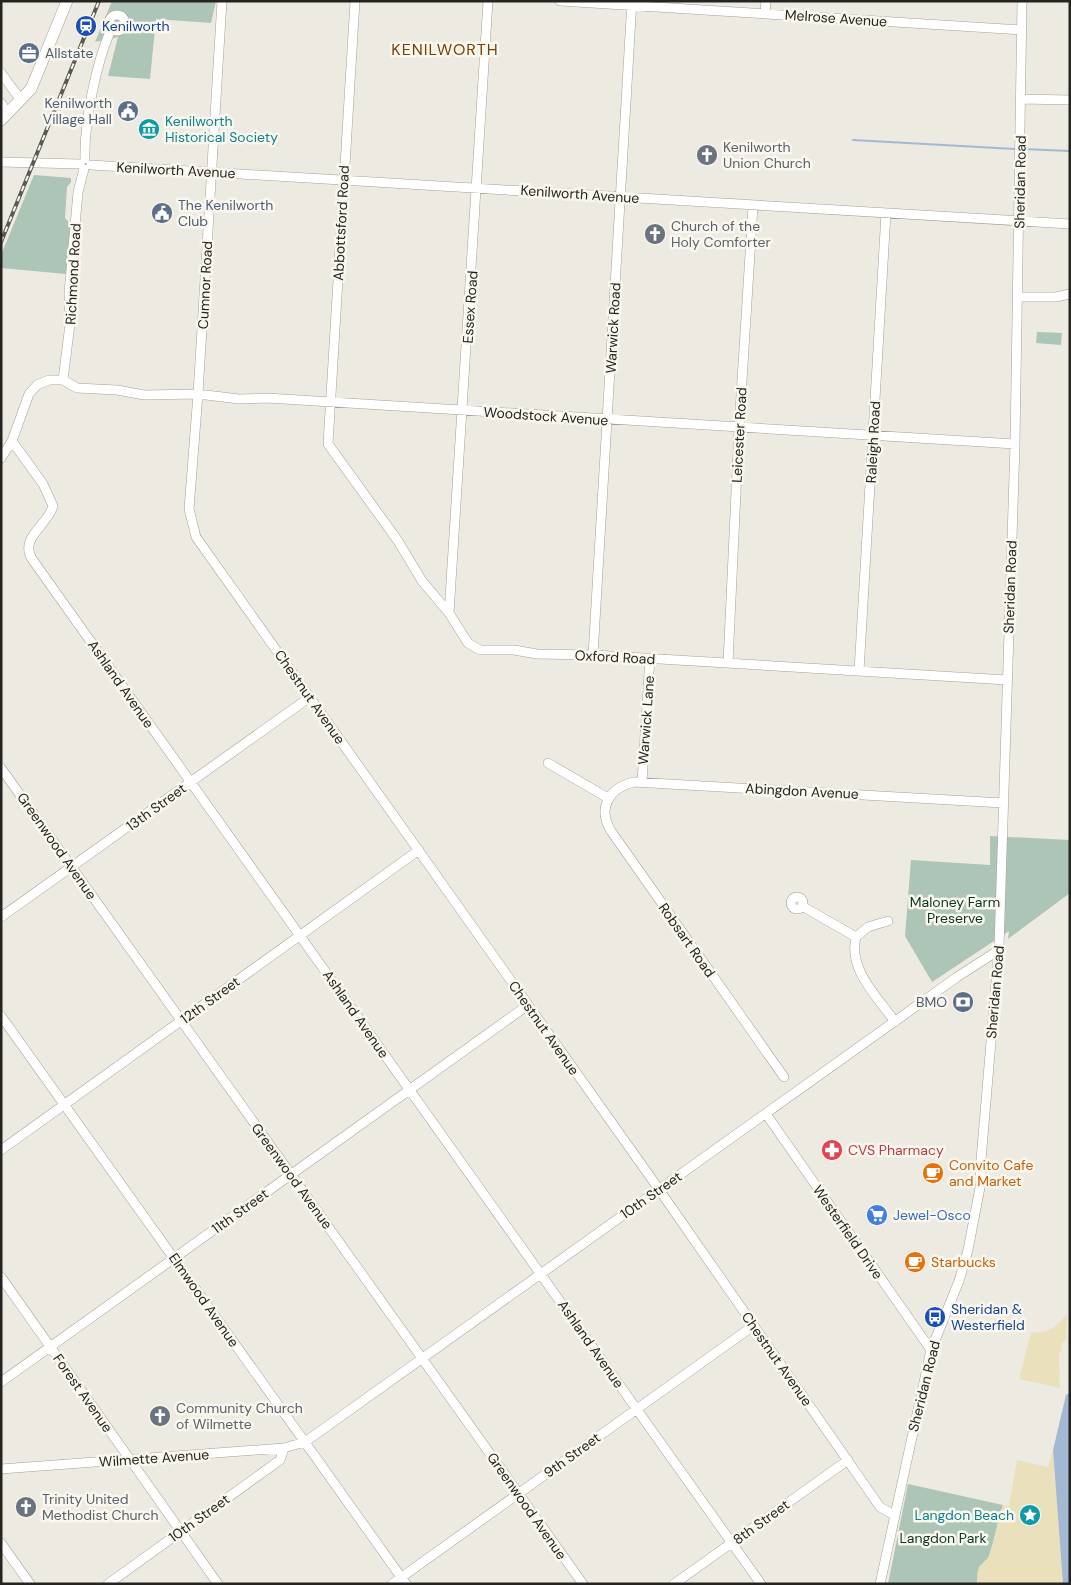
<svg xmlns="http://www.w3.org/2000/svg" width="1071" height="1585" font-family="'DM Sans',sans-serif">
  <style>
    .green { fill: #acc5b6 }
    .sand { fill: #eae1bc }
    .water { fill: #a3b9d3 }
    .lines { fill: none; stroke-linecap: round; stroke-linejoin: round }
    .stream { stroke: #a3b9d3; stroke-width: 2 }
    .minor-casing { stroke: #a5a19a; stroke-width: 10 }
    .major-casing { stroke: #a5a19a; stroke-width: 12 }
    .minor { stroke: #fff; stroke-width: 9 }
    .major { stroke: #fff; stroke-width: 11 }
    .rail-casing { stroke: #5a5954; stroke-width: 4 }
    .rail { stroke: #faf7ef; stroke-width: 2; stroke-dasharray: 5.5; stroke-linecap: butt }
    .labels { text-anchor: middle; stroke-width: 5; stroke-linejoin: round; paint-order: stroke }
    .street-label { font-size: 14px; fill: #252421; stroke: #faf7ef }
    .transit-label { font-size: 14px; fill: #164399; stroke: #faf7ef; text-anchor: start }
    .service-label { font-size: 14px; fill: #4e5e75; stroke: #faf7ef; text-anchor: start }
    .culture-label { font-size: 14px; fill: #0d838f; stroke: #faf7ef; text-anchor: start }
    .worship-label { font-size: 14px; fill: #5b616d; stroke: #faf7ef; text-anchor: start }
    .park-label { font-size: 14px; fill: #093521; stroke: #faf7ef }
    .health-label { font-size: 14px; fill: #be3a42; stroke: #faf7ef; text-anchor: start }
    .food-label { font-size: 14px; fill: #c56008; stroke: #faf7ef; text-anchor: start }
    .shop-label { font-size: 14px; fill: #366cbe; stroke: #faf7ef; text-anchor: start }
    .quarter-label { font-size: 16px; letter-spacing: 1px; fill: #784006; stroke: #faf7ef }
  </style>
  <rect width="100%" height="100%" fill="#edeae2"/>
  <path class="green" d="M112 1H216L211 23 156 19 150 79 108 76 118 37 95 42Z
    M34 175 71 178V182L67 187 65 218 71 225 66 274 1 268V255Z
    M1037 332 1062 333 1061 345 1036 343Z
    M990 836 1070 840V893L1008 939 1009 931 932 982 905 936 911 860 990 865Z
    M908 1484 1003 1505 989 1557 979 1567 977 1584H888Z"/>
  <path class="sand" d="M1067 1314 1066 1339 1061 1344 1062 1350 1059 1354 1060 1388 1019 1379 1031 1332C1046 1335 1058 1326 1067 1314Z
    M1053 1450 1063 1584H977C978 1579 976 1573 979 1568 981 1564 987 1561 989 1556 995 1540 997 1521 1003 1505L1009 1506 1017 1460 1048 1467Z"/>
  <path class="water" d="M1070 1393V1584H1063L1053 1450 1066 1395Z"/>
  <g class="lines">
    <path class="stream" d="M853 140 1015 149
      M1023 149 1070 151"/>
    <g class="minor-casing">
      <path id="minor" d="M222 1 198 394 189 509 196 537 651 1178 880 1507 894 1515
        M355 1 328 444 398 541 422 581 449 613 468 643 480 650H514L537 654 593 655 1007 680
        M560 1 1021 30
        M765 13 766 1
        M109 23a8 8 0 1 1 16 0a8 8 0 1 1-16 0Z
        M1 73 20 99
        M1021 99 1070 100
        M1 103 7 112
        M85 159C84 122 96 64 111 29
        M1 162 80 164
        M91 165 1070 224
        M1018 297H1056L1070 294
        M63 380 70 324 69 293 78 192 84 169
        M12 441 43 484 53 506C48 525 19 538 32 559L761 1584
        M1 458 12 441 29 394 37 385 49 380H63L77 388 117 390 144 395 198 394 239 399 267 398 1015 444
        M449 613 488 1
        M593 655 632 1
        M728 663 739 428 753 206
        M859 671 886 213
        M548 763 608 798
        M1 768 583 1584
        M642 782 650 658
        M791 903a6 6 0 1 1 12 0a6 6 0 1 1-12 0Z
        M802 906 856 937C848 970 877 996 895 1022
        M1 917 310 697
        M856 937 868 927 888 921
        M1 1016 406 1584
        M784 1077 611 831C597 808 609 788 634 782L1003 803
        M766 1114 931 1350
        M1 1150 419 850
        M1 1277 218 1584
        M1 1382 528 1005
        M1 1469 284 1448 305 1442 957 977 999 950
        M1 1543 30 1584
        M108 1584 280 1460 284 1448
        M392 1584 753 1326
        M674 1584 848 1460
        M880 1584 931 1350 959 1281 968 1250 982 1177 980 1172 999 947 1015 444 1022 1"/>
    </g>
    <g class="major-casing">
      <path id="major" d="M1 120 31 89 67 1"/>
    </g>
    <use href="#minor" class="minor"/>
    <use href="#major" class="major"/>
    <g class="rail-casing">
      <path id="rail" d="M1 242 99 1"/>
    </g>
    <use href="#rail" class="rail"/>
  </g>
  <defs>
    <g id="station-disc" transform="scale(1.125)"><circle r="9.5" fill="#1a4fb4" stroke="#faf7ef"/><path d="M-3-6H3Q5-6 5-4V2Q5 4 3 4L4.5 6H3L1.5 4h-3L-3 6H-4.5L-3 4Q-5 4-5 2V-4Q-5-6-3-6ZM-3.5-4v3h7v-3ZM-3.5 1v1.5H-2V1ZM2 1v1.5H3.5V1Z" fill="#fff"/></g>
    <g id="office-disc" transform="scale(1.125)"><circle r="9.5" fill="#5c6f8a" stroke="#faf7ef"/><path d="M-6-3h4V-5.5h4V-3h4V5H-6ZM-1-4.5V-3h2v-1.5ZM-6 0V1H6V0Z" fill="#fff"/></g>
    <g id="civic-disc" transform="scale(1.125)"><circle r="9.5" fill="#5c6f8a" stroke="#faf7ef"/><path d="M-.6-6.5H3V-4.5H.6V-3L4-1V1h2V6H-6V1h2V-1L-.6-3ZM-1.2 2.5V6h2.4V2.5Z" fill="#fff"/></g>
    <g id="museum-disc" transform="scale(1.125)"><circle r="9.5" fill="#0f9aa8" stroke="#faf7ef"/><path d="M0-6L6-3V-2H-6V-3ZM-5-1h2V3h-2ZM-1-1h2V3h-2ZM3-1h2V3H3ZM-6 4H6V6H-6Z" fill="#fff"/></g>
    <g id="church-disc" transform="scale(1.125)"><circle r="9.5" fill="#6b7280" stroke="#faf7ef"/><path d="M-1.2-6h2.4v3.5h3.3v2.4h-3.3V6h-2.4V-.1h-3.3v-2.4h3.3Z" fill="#fff"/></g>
    <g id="bank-disc" transform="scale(1.125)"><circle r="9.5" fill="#5c6f8a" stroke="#faf7ef"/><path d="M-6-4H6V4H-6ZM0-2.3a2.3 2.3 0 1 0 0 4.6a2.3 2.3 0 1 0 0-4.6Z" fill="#fff"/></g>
    <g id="pharmacy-disc" transform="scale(1.125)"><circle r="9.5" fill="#e0444e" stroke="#faf7ef"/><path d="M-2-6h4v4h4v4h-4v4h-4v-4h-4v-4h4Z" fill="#fff"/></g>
    <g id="cafe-disc" transform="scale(1.125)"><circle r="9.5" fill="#e8710a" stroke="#faf7ef"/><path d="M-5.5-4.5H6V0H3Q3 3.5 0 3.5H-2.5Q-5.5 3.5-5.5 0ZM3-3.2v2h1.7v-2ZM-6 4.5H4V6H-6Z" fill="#fff"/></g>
    <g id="supermarket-disc" transform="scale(1.125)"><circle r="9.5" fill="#3f7fe0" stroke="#faf7ef"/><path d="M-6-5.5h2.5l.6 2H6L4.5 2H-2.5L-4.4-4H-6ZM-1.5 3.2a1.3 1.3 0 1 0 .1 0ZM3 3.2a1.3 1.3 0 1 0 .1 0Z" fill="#fff"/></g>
    <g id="bus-disc" transform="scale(1.125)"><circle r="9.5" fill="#1a4fb4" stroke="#faf7ef"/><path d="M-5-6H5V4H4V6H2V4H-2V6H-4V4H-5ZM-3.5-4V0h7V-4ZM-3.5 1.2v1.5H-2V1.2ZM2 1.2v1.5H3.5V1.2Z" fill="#fff"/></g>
    <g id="sight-disc" transform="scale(1.125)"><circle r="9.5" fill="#0f9aa8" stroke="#faf7ef"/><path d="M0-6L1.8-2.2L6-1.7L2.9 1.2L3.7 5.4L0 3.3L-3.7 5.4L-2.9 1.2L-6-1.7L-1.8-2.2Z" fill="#fff"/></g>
  </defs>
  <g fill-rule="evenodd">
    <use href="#station-disc" x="86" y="26"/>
    <use href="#office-disc" x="29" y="53"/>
    <use href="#civic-disc" x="128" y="111"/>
    <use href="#museum-disc" x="149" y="129"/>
    <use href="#church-disc" x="707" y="155"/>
    <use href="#civic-disc" x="162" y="213"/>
    <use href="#church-disc" x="655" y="234"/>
    <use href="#bank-disc" x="963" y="1002"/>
    <use href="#pharmacy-disc" x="832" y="1150"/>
    <use href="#cafe-disc" x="933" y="1173"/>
    <use href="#supermarket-disc" x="877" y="1215"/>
    <use href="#cafe-disc" x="915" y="1262"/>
    <use href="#bus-disc" x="935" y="1317"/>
    <use href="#church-disc" x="160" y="1416"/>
    <use href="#church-disc" x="26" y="1507"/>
    <use href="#sight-disc" x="1030" y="1515"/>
  </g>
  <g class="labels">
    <g class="street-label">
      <text transform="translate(836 18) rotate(4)" y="5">Melrose Avenue</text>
      <text transform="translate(176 170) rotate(3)" y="5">Kenilworth Avenue</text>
      <text transform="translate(1020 182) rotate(-89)" y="5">Sheridan Road</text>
      <text transform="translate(580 194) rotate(4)" y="5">Kenilworth Avenue</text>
      <text transform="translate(341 223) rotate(-87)" y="5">Abbottsford Road</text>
      <text transform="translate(73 274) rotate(-87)" y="5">Richmond Road</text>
      <text transform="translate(205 285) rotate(-87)" y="5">Cumnor Road</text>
      <text transform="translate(470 307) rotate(-86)" y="5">Essex Road</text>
      <text transform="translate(613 328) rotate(-87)" y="5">Warwick Road</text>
      <text transform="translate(546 416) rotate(4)" y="5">Woodstock Avenue</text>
      <text transform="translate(739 435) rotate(-87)" y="5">Leicester Road</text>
      <text transform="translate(873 442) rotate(-87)" y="5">Raleigh Road</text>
      <text transform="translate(1010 587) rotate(-88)" y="5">Sheridan Road</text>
      <text transform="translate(615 657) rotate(3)" y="5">Oxford Road</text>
      <text transform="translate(121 684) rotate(55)" y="5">Ashland Avenue</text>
      <text transform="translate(310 697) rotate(55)" y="5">Chestnut Avenue</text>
      <text transform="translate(646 720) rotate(-86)" y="5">Warwick Lane</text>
      <text transform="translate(802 791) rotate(3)" y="5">Abingdon Avenue</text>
      <text transform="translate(156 807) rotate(-36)" y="5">13th Street</text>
      <text transform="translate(57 846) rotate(55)" y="5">Greenwood Avenue</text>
      <text transform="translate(687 940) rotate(55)" y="5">Robsart Road</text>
      <text transform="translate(995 992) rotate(-85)" y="5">Sheridan Road</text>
      <text transform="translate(210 1000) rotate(-36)" y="5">12th Street</text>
      <text transform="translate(356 1014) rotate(55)" y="5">Ashland Avenue</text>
      <text transform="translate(544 1028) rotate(55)" y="5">Chestnut Avenue</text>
      <text transform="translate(292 1176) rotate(54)" y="5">Greenwood Avenue</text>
      <text transform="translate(651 1195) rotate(-35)" y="5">10th Street</text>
      <text transform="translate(240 1211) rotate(-36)" y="5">11th Street</text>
      <text transform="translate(848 1232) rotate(55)" y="5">Westerfield Drive</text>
      <text transform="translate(204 1300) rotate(55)" y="5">Elmwood Avenue</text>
      <text transform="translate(591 1344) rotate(55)" y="5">Ashland Avenue</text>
      <text transform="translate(777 1359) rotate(55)" y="5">Chestnut Avenue</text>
      <text transform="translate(924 1386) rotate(-76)" y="5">Sheridan Road</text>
      <text transform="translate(83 1393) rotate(55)" y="5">Forest Avenue</text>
      <text transform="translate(572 1455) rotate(-36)" y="5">9th Street</text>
      <text transform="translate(154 1458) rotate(-4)" y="5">Wilmette Avenue</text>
      <text transform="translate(527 1506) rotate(55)" y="5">Greenwood Avenue</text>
      <text transform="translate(199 1518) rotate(-36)" y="5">10th Street</text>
      <text transform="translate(761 1522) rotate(-36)" y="5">8th Street</text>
    </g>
    <g class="transit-label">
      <text x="102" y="31">Kenilworth</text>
      <text x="951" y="1314">Sheridan &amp;<tspan x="951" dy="16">Westerfield</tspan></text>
    </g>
    <g class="service-label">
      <text x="45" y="58">Allstate</text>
      <text x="112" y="108" text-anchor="end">Kenilworth<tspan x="112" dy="16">Village Hall</tspan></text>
      <text x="178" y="210">The Kenilworth<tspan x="178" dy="16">Club</tspan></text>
      <text x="947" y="1007" text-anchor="end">BMO</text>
    </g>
    <g class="culture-label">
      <text x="165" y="126">Kenilworth<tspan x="165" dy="16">Historical Society</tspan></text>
      <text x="1014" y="1520" text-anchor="end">Langdon Beach</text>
    </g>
    <g class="worship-label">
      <text x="723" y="152">Kenilworth<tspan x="723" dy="16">Union Church</tspan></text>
      <text x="671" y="231">Church of the<tspan x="671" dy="16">Holy Comforter</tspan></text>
      <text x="176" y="1413">Community Church<tspan x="176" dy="16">of Wilmette</tspan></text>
      <text x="42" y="1504">Trinity United<tspan x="42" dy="16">Methodist Church</tspan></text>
    </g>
    <g class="park-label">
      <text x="955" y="907">Maloney Farm<tspan x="955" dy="16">Preserve</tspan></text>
      <text x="943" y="1543">Langdon Park</text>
    </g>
    <g class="health-label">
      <text x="848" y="1155">CVS Pharmacy</text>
    </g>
    <g class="food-label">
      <text x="949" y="1170">Convito Cafe<tspan x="949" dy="16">and Market</tspan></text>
      <text x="931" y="1267">Starbucks</text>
    </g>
    <g class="shop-label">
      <text x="893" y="1220">Jewel-Osco</text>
    </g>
    <g class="quarter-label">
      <text x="445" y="55">KENILWORTH</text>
    </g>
  </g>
  <rect width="1071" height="1585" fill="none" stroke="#252421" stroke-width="5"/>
</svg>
